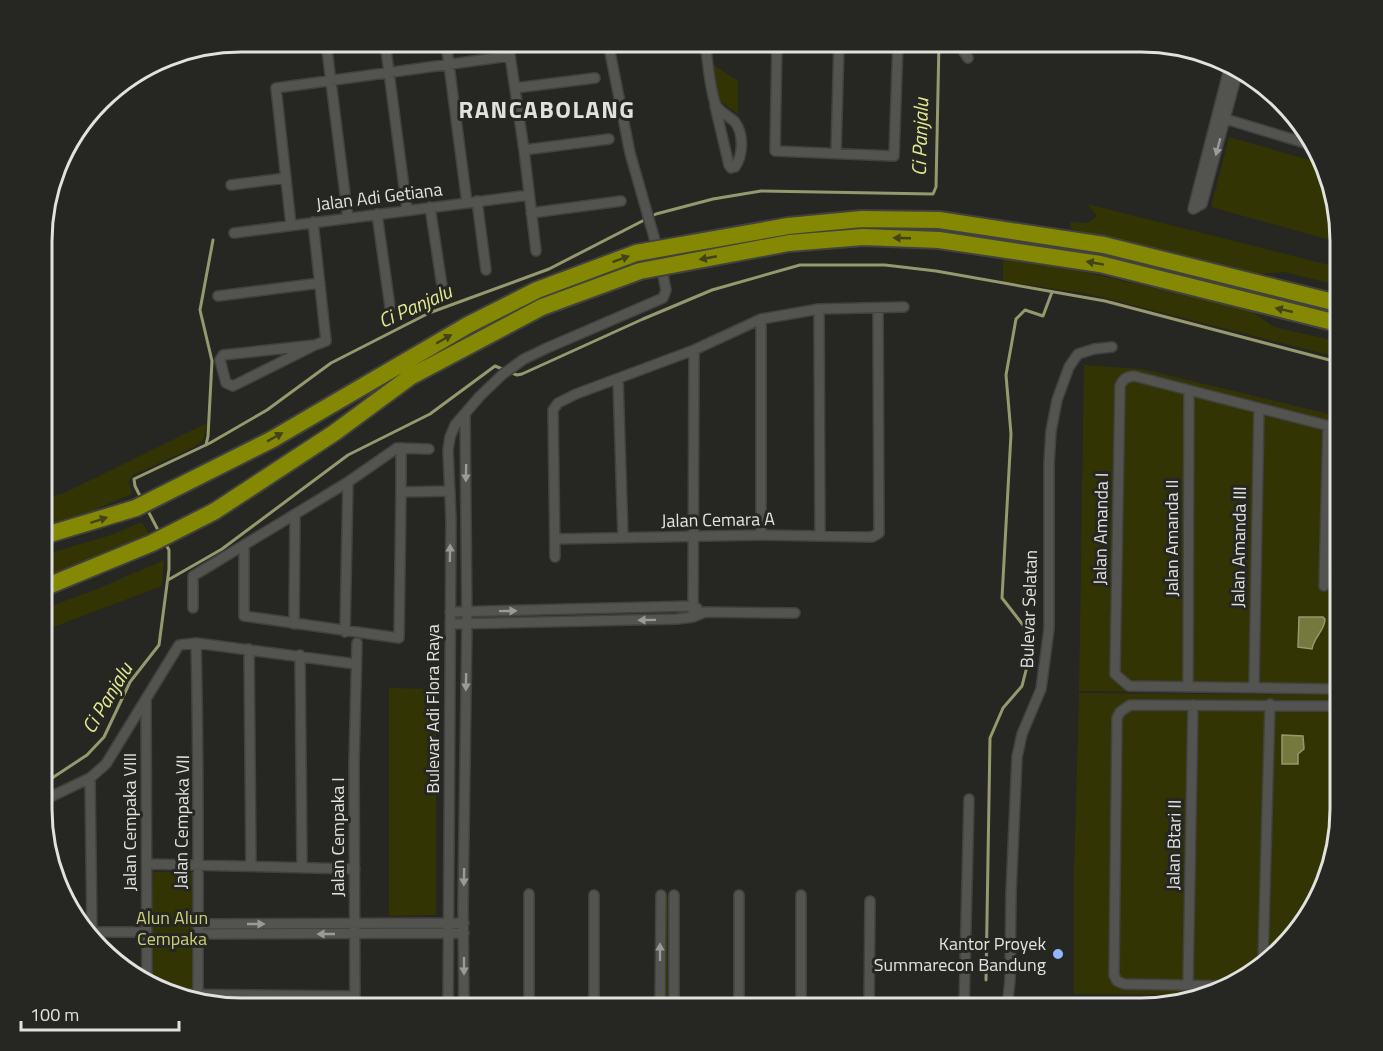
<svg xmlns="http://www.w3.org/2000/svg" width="1383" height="1051" font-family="'Titillium Web',sans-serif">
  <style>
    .green { fill: #333404 }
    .water { fill: #76793e; stroke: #96986e; stroke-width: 1.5 }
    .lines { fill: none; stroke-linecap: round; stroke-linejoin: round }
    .stream { stroke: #96986e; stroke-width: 3 }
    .street-casing { stroke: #41413f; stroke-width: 12 }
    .street { stroke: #535450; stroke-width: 9 }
    .highway-bridge-casing { stroke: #41413f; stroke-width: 20; stroke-linecap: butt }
    .highway-bridge { stroke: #858802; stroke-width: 16 }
    .oneway { fill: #9a9a98 }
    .oneway2 { fill: #424319 }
    .poi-dot { fill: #91b8fd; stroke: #262623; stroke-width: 2 }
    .labels { text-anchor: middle; stroke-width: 6; stroke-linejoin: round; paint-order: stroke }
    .street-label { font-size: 18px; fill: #e1e1df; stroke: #262623 }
    .park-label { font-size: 18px; fill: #cbd077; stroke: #262623 }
    .poi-label { font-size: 18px; fill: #e1e1df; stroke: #262623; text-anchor: end }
    .water-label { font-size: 20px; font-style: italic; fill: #e4e990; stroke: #262623 }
    .district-label { font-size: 24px; font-weight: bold; letter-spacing: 1.5px; fill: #e1e1df; stroke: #262623 }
    .rim { fill: none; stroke: #e1e1df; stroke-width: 3 }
  </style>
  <rect width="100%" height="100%" fill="#262623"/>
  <path class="green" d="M712 64 738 81V114L720 101Z
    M1229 137 1323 164 1341 243 1211 207Z
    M1087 204 1341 268V286L1284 272 1260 274 1071 229 1070 222 1087 223 1097 216Z
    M1003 256 1051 264 1251 311 1274 327 1341 342V358L1089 294 1003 281Z
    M1084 365 1142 369 1341 417V693L1079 691Z
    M207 423 203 440 194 447 133 475 129 481 132 494 82 515 43 526V498L62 494Z
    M142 522 150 536 43 579V555L111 535Z
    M164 560 162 586 43 631V609L97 589Z
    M389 688 436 689V915L389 916Z
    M1079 693 1341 695V823L1326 886 1292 941 1229 989 1203 995 1074 994V874Z
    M153 872H192V990H159L153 986Z
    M662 897H671V1009H662Z"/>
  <path class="water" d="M1299 617H1323L1325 619C1325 630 1314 637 1312 649L1298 647Z
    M1282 735 1303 736 1304 749 1298 754V764H1282Z"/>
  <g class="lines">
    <path class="stream" d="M206 445 208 436 212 361 200 310 213 240
      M141 498 135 486 134 479 210 443 267 410 331 363 429 313 549 269 656 214 713 199 761 191 933 194 936 187 939 42
      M147 509 159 532
      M168 580 222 549 348 455 430 414 495 366 517 375 522 374 643 319 712 290 800 265H885L936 271 1105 301 1341 363
      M43 784 87 755 104 737 130 682 159 645 169 569V550L165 543
      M986 980 990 738 1003 708 1022 686 1034 639 1002 598 1011 434 1006 375 1016 319 1025 310 1043 316 1052 292"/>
    <g class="street-casing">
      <path id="street" d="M326 42 348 218
        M385 42 407 210
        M446 42 467 203
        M508 42 524 150 536 251
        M608 42 630 153 658 251
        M705 42C708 62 709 84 715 103 717 111 729 116 735 122 744 134 743 156 735 167L731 168 729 165 715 106
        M777 42 775 151 894 156 898 42
        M963 42 964 52 968 58
        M1230 65 1193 209 1202 204 1238 70
        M515 88 595 78
        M1219 117 1315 146
        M524 150 609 139
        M836 153 839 42
        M231 185 286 178
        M477 201 486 270
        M430 207 442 286
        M531 213 621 201
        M377 214 390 307
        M313 222 326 341 315 345 233 386 226 383 220 360 223 355 315 345
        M291 225 276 88 510 56
        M234 233 529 195
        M218 296 320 283
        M819 309 820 536
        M761 319V535
        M618 379 623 538
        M401 448V492L450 491
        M555 539 761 535 872 537 879 533 878 308
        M244 545V616L399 638 401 492
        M555 557 553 410 558 403 576 394 694 350 761 319 819 309 904 307
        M1324 586 1328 426
        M193 608V576L348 482 397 448 429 449
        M450 612 693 606 697 608
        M693 617 694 350
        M294 624 295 515
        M450 624 677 619 693 617 705 612 795 613
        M345 632 348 482
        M196 643C199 762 198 882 198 1001
        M249 649 251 865
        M300 655 302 867
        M1341 669 1334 689 1129 686 1115 674 1120 386C1123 379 1126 377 1134 376L1341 429
        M1188 685 1189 391
        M1254 687 1259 408
        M146 700 147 982
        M90 778 92 935
        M42 805 50 797 90 778 106 764 179 645 196 643 356 664
        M147 864 355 869
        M529 894V1009
        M594 895V1009
        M674 895V1009
        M739 895V1009
        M801 895V1009
        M198 924 464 923
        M89 932H147
        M198 934 464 933
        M1263 962 1270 704
        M1188 984 1193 705
        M1233 986 1124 984 1117 981 1114 975 1117 718 1120 712 1130 705 1332 706 1341 726
        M167 994 355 996
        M248 995V1009
        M301 996V1009
        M355 1009 354 763 357 643
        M448 1009 451 519 448 450 450 437 455 425 480 396 503 374 524 359 547 348 663 298 666 290 661 265
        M464 1009 463 905 467 623 465 415
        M660 1009 661 895
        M869 1009 870 901
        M964 1009 969 799
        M1007 1009 1010 979 1011 893 1017 757 1022 734 1041 689 1049 629V464L1051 431 1057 400 1069 367 1078 354 1094 349 1112 347"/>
    </g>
    <use href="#street" class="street"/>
    <g class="highway-bridge-casing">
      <path id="highway-bridge" d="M43 536 136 508 271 440 468 325 537 290 636 253 788 226 862 219 939 220 1104 245 1341 304
        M43 588 152 543 215 511 334 433 410 377 542 307 640 271 789 243 863 237 939 240 1100 264 1341 324"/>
    </g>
    <use href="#highway-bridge" class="highway-bridge"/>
  </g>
  <defs><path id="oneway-solid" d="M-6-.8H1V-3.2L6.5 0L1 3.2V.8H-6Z" transform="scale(1.5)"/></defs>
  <g class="oneway">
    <use href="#oneway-solid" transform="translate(1218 147) rotate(105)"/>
    <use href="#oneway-solid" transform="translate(466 473) rotate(91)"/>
    <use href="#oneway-solid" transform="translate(450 553) rotate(-89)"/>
    <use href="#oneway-solid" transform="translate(508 611) rotate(-1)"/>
    <use href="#oneway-solid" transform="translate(647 620) rotate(179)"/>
    <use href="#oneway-solid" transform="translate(466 682) rotate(91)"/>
    <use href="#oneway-solid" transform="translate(464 877) rotate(91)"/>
    <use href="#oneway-solid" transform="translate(256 924)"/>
    <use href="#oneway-solid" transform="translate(326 934) rotate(180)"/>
    <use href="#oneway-solid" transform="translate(660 952) rotate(-90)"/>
    <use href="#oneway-solid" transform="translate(464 966) rotate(90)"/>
  </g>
  <g class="oneway2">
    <use href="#oneway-solid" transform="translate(902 238) rotate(-178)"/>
    <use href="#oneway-solid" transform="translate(708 258) rotate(169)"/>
    <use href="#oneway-solid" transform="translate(621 259) rotate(-20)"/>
    <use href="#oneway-solid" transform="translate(1095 263) rotate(-170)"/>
    <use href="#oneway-solid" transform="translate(1284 310) rotate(-167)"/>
    <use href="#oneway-solid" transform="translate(444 339) rotate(-30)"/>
    <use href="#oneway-solid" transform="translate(275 437) rotate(-29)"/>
    <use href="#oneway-solid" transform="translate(99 520) rotate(-18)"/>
  </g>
  <circle class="poi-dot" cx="1058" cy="954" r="6"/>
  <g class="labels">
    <g class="street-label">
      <text transform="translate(379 197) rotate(-7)" y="6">Jalan Adi Getiana</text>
      <text transform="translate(718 520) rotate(-1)" y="6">Jalan Cemara A</text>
      <text transform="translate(1101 529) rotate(-89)" y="6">Jalan Amanda I</text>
      <text transform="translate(1172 538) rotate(-90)" y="6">Jalan Amanda II</text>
      <text transform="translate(1239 547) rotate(-89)" y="6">Jalan Amanda III</text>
      <text transform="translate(1029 609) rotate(-88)" y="6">Bulevar Selatan</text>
      <text transform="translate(433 709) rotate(-90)" y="6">Bulevar Adi Flora Raya</text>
      <text transform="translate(130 822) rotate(-90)" y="6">Jalan Cempaka VIII</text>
      <text transform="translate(182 822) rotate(-89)" y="6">Jalan Cempaka VII</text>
      <text transform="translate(338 837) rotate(-90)" y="6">Jalan Cempaka I</text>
      <text transform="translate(1174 845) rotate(-89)" y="6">Jalan Btari II</text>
    </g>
    <g class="park-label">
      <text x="172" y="924">Alun Alun<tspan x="172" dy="21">Cempaka</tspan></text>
    </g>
    <g class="poi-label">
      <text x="1046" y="950">Kantor Proyek<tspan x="1046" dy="21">Summarecon Bandung</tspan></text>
    </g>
    <g class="water-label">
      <text transform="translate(920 137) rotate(-88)" y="7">Ci Panjalu</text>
      <text transform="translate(415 306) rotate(-24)" y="7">Ci Panjalu</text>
      <text transform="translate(107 698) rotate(-59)" y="7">Ci Panjalu</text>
    </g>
    <g class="district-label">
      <text x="547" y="118">RANCABOLANG</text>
    </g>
  </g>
  <path d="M0 0H1383V1051H0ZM241 52H1141A189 189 0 0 1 1330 241V809A189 189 0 0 1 1141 998H241A189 189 0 0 1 52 809V241A189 189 0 0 1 241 52Z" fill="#262623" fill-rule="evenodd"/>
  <path class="rim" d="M241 52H1141A189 189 0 0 1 1330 241V809A189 189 0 0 1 1141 998H241A189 189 0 0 1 52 809V241A189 189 0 0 1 241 52Z"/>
  <path d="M21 1021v9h158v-9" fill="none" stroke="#e1e1df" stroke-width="3"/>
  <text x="30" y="1021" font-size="18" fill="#e1e1df" stroke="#262623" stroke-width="4.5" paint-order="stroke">100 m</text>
</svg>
